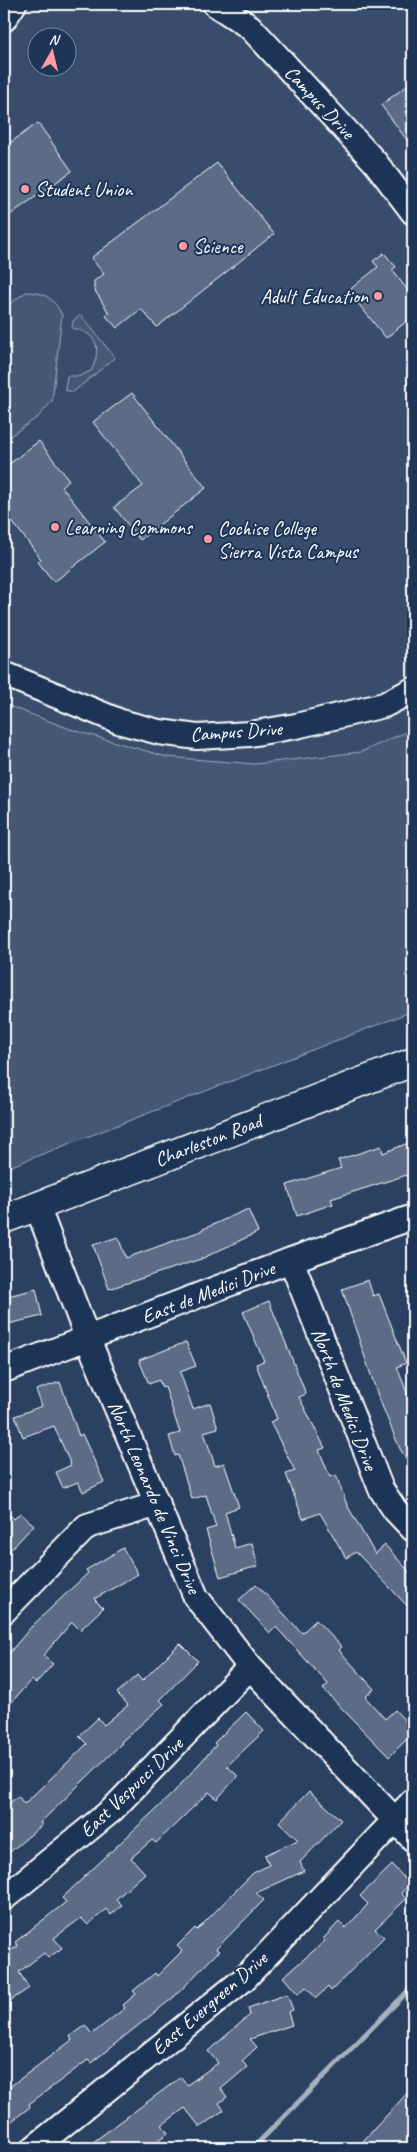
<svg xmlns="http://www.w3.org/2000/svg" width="417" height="2152" font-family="Caveat,sans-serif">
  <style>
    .built { fill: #394e6c; fill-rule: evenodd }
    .green { fill: #465975; stroke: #a2acba }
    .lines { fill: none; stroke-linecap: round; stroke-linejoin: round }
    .stream { stroke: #a7b1be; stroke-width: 5 }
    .building { fill: #5b6c86; stroke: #fff }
    .minor-casing { stroke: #fff; stroke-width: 28 }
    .major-casing { stroke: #fff; stroke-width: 31 }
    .minor { stroke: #1d3557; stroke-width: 24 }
    .major { stroke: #1d3557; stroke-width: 28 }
    .poi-dot { fill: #ff9aa2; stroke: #1d3557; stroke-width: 2 }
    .labels { text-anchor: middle; stroke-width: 4; stroke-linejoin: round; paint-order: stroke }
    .street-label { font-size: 20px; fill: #fff; stroke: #1d3557 }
    .poi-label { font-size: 20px; fill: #fff; stroke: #1d3557; text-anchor: start }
  </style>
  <rect width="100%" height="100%" fill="#2a4161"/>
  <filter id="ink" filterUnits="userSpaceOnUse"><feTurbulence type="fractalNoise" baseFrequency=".02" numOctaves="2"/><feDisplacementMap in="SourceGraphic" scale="10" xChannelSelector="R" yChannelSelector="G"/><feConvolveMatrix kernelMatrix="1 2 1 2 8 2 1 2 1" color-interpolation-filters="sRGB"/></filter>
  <g filter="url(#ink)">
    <path class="built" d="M4 4H413V1011L4 1169ZM38 38H68V68H38Z"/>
    <path class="green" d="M26 292C45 292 53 298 62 315L52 401 38 417 4 440V308Z
      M81 315 115 358 73 392 65 390 67 376H80L91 371C102 349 98 333 72 328L73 321Z
      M4 704 70 729 167 757 255 764 361 752 413 729V1011L4 1169Z"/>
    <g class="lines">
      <path class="stream" d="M253 2148 413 1986"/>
    </g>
    <path class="building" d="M413 81V148L381 105Z
      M38 123 72 171 4 219V147Z
      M217 163 274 234 157 327 141 309 117 328 106 316 109 313 94 289V281L104 274 91 258Z
      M384 253 396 267 392 270 413 297V316L386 338 348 291 378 267 373 261Z
      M132 393 206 488 140 540 114 507 143 486 93 422Z
      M39 441 69 480 61 486 105 542 54 582 38 562 41 559 4 511V468Z
      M413 1141V1173L331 1199 333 1204 297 1216 287 1185 341 1168 338 1160 381 1146 383 1153Z
      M248 1209 258 1232 201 1259 109 1289 93 1245 118 1237 126 1258 201 1231V1230Z
      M368 1280 373 1296 379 1294 406 1363 397 1367 413 1408V1469L400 1449 378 1396 342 1289Z
      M36 1289 42 1316 4 1325V1297Z
      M269 1301 306 1394 299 1397 325 1448 319 1450 330 1477 336 1475 347 1505 375 1554 385 1545 413 1576V1612L356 1552 346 1558 320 1513 303 1519 286 1474 295 1471 270 1422 277 1419 256 1364 264 1361 243 1312Z
      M186 1342 196 1366 180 1372 193 1409 210 1403 218 1428 204 1432 215 1466 224 1463 239 1507 225 1512 235 1548 252 1543 258 1566 220 1577 206 1530 216 1527 206 1495 192 1499 178 1455 175 1456 169 1436 180 1433 165 1387 162 1388 159 1380 149 1384 139 1360Z
      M60 1382 79 1436 82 1434 104 1482 83 1492 78 1482 63 1488 56 1472 71 1465 54 1426 23 1437 15 1416 42 1406 36 1390Z
      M4 1509 14 1519 20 1513 34 1525 4 1557Z
      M123 1548 138 1574 94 1599 103 1608 80 1630 72 1622 43 1656 53 1664 36 1683 31 1680 4 1711V1659L32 1626 88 1573 86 1570Z
      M256 1584 302 1633 316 1620 342 1647 339 1650 374 1689 365 1697 385 1719 395 1710 413 1729V1733L389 1757 323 1689 328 1684 276 1627 270 1633 239 1600Z
      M180 1643 198 1661 160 1700 164 1704 121 1742 122 1743 40 1823 42 1825 4 1857V1808L18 1796 24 1804 87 1744 79 1736 98 1718 104 1725 128 1705 117 1693 137 1675 142 1681Z
      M246 1712 264 1731 227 1766 238 1776 217 1799 209 1792 156 1843 152 1840 131 1858 145 1873 116 1899 122 1905 111 1915 106 1909 88 1925 81 1918 54 1938 62 1948 48 1958 44 1953 19 1972 29 1988 4 2005V1950L6 1953 18 1946 15 1942 66 1902 62 1898 173 1793 216 1745 214 1743Z
      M309 1791 341 1820 300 1862 304 1871 256 1893 264 1900 216 1949 219 1951 174 1997 91 2063 88 2060 29 2104 30 2107 4 2127V2091L72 2040 70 2036 85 2025 92 2034 125 2008 123 2005 136 1994 133 1991 155 1973 157 1976 182 1951 177 1946 195 1928 197 1930 253 1873 269 1865 265 1855 298 1840 279 1822Z
      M392 1865 410 1884 401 1893 406 1899 375 1929 384 1937 331 1991 328 1987 316 1998 306 1987 298 1994 283 1977 325 1941 323 1939 339 1922 346 1928 368 1904 360 1896Z
      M287 1994 293 2010 288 2012 292 2025 250 2039 257 2047 242 2061 247 2067 221 2089 227 2097 219 2103 224 2110 200 2127 185 2108 162 2125 168 2133 147 2148H85L181 2077 187 2085 218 2063 208 2051 250 2015 248 2008Z
      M413 2087V2135L401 2148H371L363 2141Z"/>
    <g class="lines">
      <g class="minor-casing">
        <path id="minor" d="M215 4 250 27 375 162 413 212
          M4 19 14 4
          M4 674 121 722 159 732 197 737 250 734 296 726 384 705 413 690
          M37 1206 87 1337 196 1597 250 1667 413 1839
          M291 1260 381 1489 395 1510 413 1529
          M4 1370 291 1260 413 1217
          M4 1611 87 1526 158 1504
          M4 1898 112 1810 250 1667
          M34 2148 244 1979 413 1801"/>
      </g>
      <g class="major-casing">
        <path id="major" d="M4 1219 413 1062"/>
      </g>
      <use href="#minor" class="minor"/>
      <use href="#major" class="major"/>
    </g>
  </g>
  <g class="poi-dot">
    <circle cx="25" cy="189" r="5"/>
    <circle cx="183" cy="246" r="5"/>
    <circle cx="378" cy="296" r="5"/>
    <circle cx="55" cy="527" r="5"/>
    <circle cx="208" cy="539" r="5"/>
  </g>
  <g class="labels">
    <g class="street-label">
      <text transform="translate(320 102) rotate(47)" y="7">Campus Drive</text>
      <text transform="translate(236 731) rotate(-4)" y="7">Campus Drive</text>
      <text transform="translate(208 1140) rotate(-21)" y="7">Charleston Road</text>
      <text transform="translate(208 1292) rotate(-21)" y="7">East de Medici Drive</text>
      <text transform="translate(345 1399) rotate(69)" y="7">North de Medici Drive</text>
      <text transform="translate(155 1497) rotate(67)" y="7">North Leonardo de Vinci Drive</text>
      <text transform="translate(131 1787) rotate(-44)" y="7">East Vespucci Drive</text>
      <text transform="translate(209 2003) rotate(-41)" y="7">East Evergreen Drive</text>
    </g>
    <g class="poi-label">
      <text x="35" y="196">Student Union</text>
      <text x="193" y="253">Science</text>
      <text x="368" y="303" text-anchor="end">Adult Education</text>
      <text x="65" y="534">Learning Commons</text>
      <text x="218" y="535">Cochise College<tspan x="218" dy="23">Sierra Vista Campus</tspan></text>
    </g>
  </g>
  <rect width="417" height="2152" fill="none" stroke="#1d3557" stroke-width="20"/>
  <rect x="10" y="10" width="397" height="2132" fill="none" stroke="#fff" stroke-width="2" filter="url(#ink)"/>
  <g transform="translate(52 52) rotate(8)"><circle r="24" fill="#1d3557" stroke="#77869a"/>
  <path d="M0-4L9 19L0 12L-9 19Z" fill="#ff9aa2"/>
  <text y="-8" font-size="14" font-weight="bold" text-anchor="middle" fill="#ffffff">N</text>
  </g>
</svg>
